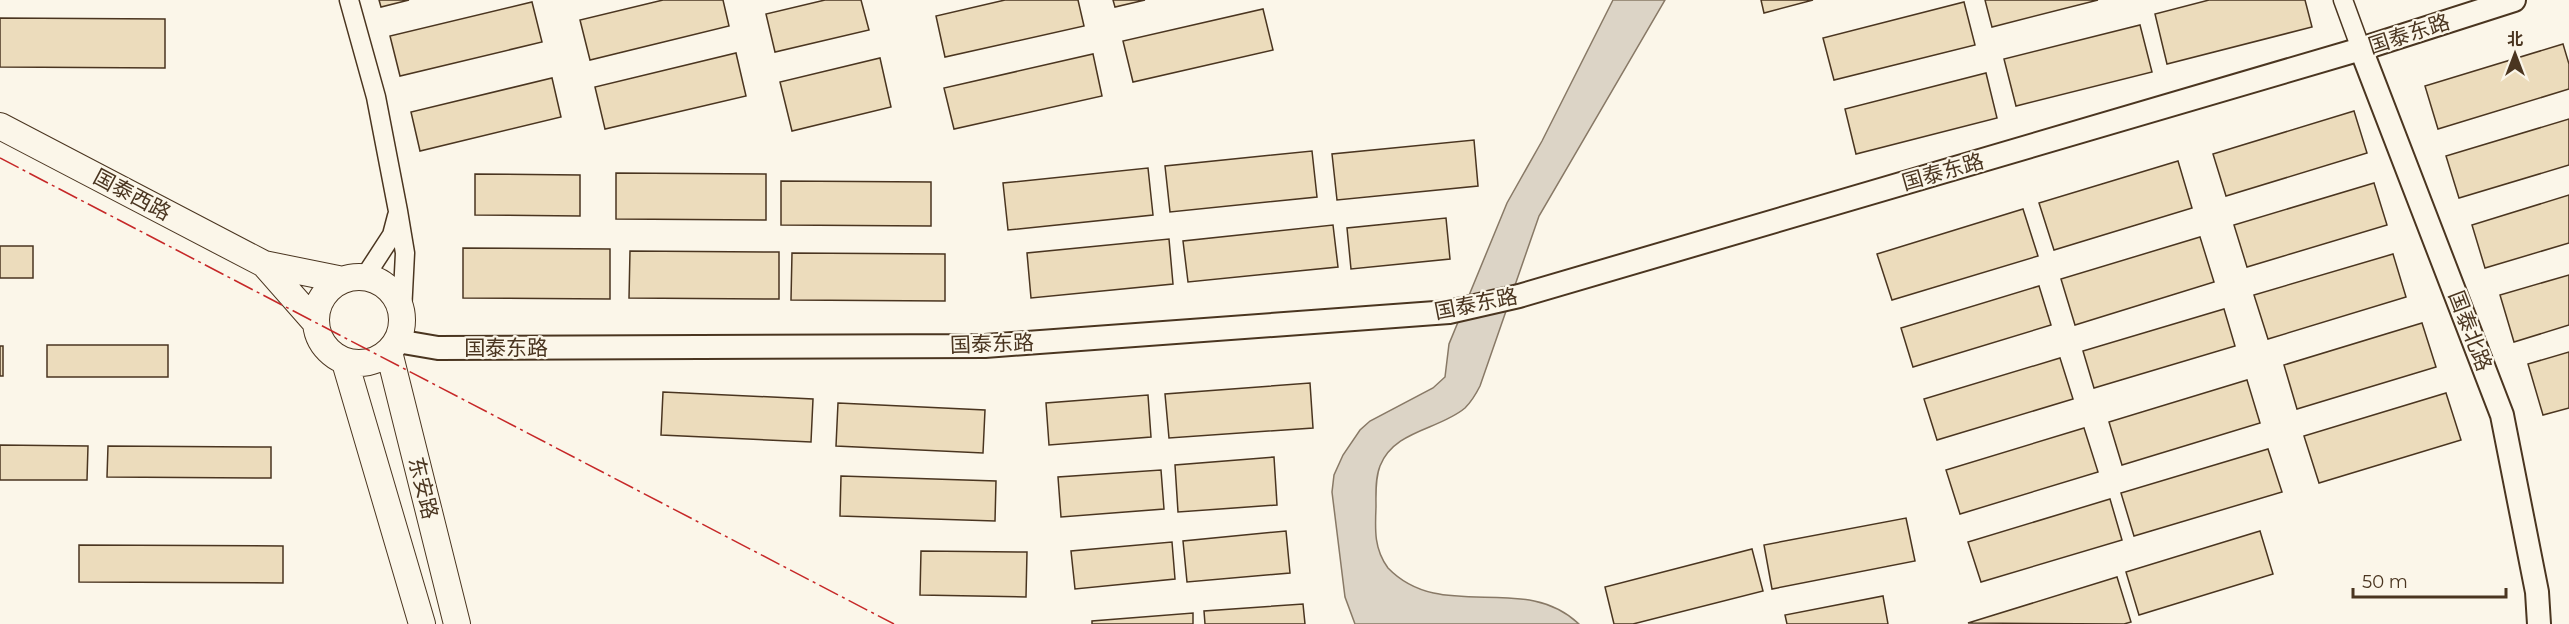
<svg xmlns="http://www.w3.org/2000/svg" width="2569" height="624" font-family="Montserrat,'Noto Sans SC',sans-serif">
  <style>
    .water { fill: #dcd4c6; stroke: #887966; stroke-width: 1.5 }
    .building { fill: #ecdcbc; stroke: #4a3520; stroke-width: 1.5 }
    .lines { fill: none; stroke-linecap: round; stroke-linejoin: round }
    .minor-casing { stroke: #4a3520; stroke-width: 21 }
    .tertiary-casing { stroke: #4a3520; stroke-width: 26 }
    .secondary-casing { stroke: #4a3520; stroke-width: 28 }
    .minor { stroke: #fbf6e9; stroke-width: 18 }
    .tertiary { stroke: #fbf6e9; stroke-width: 22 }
    .secondary { stroke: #fbf6e9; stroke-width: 26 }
    .power { stroke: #c62828; stroke-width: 1.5; stroke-dasharray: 21 4.5 3 4.5; stroke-linecap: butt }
    .labels { text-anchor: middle; stroke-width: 4.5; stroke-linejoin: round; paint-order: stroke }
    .street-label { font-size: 21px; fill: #4a3520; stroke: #fbf6e9 }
  </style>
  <rect width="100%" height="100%" fill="#fbf6e9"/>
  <path class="water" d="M1613 0H1665L1539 216 1480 386C1476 394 1471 402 1465 408 1439 430 1394 430 1380 466 1375 479 1376 494 1376 507 1375 530 1374 549 1388 568 1442 624 1524 571 1579 624H1355L1345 597 1332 492 1334 475 1343 455 1360 430 1370 421 1433 388 1445 377 1449 344 1507 203 1542 141Z"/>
  <path class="building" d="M379 0H409L381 7Z
    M663 0H723L729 26 590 60 580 20Z
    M825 0H861L869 30 775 52 766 14Z
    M1005 0H1078L1084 26 945 57 936 16Z
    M1113 0H1145L1115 7Z
    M1761 0H1813L1764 13Z
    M1985 0H2098L1992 27Z
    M2209 0H2305L2312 27 2167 64 2155 14Z
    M532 2 542 42 400 76 390 36Z
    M1964 2 1975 45 1834 80 1823 38Z
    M1263 9 1273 50 1133 82 1123 41Z
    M0 18 165 19V68L0 67Z
    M2140 25 2152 72 2016 106 2004 59Z
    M2563 44 2569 64V89L2438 129 2425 86Z
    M736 53 746 96 605 129 595 87Z
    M1093 54 1102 96 954 129 944 88Z
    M880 58 891 107 792 131 780 82Z
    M1986 73 1997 118 1856 154 1845 109Z
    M552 78 561 117 420 151 411 112Z
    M2354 111 2367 153 2226 196 2213 154Z
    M2569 119V165L2459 198 2446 156Z
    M1474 140 1478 186 1337 200 1332 154Z
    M1312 151 1317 197 1170 212 1165 166Z
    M2178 161 2192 208 2054 250 2039 203Z
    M1148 168 1153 215 1008 230 1003 183Z
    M616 173 766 174V220L616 219Z
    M475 174 580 175V216L475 215Z
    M781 181 931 182V226L781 225Z
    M2374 183 2387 225 2247 267 2234 225Z
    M2569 195V243L2485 268 2472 225Z
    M2023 209 2038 256 1892 300 1877 254Z
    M1446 218 1450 259 1351 269 1347 228Z
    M1333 225 1338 267 1188 282 1183 241Z
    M2200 237 2214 282 2075 325 2061 279Z
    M1169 239 1173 284 1031 298 1027 253Z
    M0 246H33V278H0Z
    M463 248 610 249V299L463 298Z
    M630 251 779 252V299L629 298Z
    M792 253 945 254V301L791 300Z
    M2393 254 2406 297 2268 339 2254 295Z
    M2569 275V325L2514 342 2500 295Z
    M2039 286 2051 325 1913 367 1901 328Z
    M2224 309 2235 346 2094 388 2083 351Z
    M2422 323 2436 367 2297 409 2284 365Z
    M47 345H168V377H47Z
    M0 346H3V376H0Z
    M2569 352V408L2543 415 2528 364Z
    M2060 358 2073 399 1937 440 1924 399Z
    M2247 380 2260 423 2122 465 2109 422Z
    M1310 383 1313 428 1169 438 1165 394Z
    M663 392 813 399 811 442 661 435Z
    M2446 393 2461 440 2319 483 2304 436Z
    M1148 395 1151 437 1049 445 1046 403Z
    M838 403 985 410 983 453 836 446Z
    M2084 428 2098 472 1960 514 1946 470Z
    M0 445 88 446 87 480H0Z
    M108 446 271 447V478L107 477Z
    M2268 449 2282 492 2134 536 2121 493Z
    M1274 457 1277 505 1178 512 1175 465Z
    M1161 470 1164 509 1061 517 1058 477Z
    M841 476 996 481 995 521 840 516Z
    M2110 499 2122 540 1981 582 1968 542Z
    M1906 518 1915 561 1772 589 1764 545Z
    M1286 531 1290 573 1187 582 1183 541Z
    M2260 531 2273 574 2139 615 2126 572Z
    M1172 542 1175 579 1075 589 1071 551Z
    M79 545 283 546V583L79 582Z
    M1752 549 1763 591 1633 624H1614L1605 587Z
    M921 551 1027 552 1026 597 920 595Z
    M2117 577 2131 622 2124 624 1968 623Z
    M1883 596 1888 624H1787L1785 615Z
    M1303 604 1305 624H1205L1204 611Z
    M1193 613V624H1092V621Z"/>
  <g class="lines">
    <g class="minor-casing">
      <path id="minor" d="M349 0 376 97 398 211 405 253 402 312
        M2343 0 2361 49
        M364 278 392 235 397 216"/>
    </g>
    <g class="tertiary-casing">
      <path id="tertiary" d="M2361 49 2502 415 2537 592 2539 624
        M397 341 438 348 985 346 1449 312 1519 296 2361 49 2514 0"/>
    </g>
    <g class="secondary-casing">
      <path id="secondary" d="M0 126 264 264 343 280
        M264 264 315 322
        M316 320a43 43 0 1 1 86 0a43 43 0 1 1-86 0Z
        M389 352 457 624
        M345 362 422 624"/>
    </g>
    <use href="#minor" class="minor"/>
    <use href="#tertiary" class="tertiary"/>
    <use href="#secondary" class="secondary"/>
    <path class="power" d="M0 158 894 624"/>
  </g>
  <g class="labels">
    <g class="street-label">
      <text transform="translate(2409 34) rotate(-18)" y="7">国泰东路</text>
      <text transform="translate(1943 172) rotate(-16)" y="7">国泰东路</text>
      <text transform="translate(132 195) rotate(28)" y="7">国泰西路</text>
      <text transform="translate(1476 304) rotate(-11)" y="7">国泰东路</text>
      <text transform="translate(2470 331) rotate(69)" y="7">国泰北路</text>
      <text transform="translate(992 344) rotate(-2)" y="7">国泰东路</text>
      <text x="506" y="355">国泰东路</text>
      <text transform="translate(423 488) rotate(76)" y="7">东安路</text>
    </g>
  </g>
  <g transform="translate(2515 54)" stroke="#fbf6e9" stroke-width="4.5" paint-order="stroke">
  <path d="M0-4.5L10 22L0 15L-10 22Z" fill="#4a3520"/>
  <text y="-9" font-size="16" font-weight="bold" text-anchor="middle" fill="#4a3520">北</text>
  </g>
  <path d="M2353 588v9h153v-9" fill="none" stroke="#4a3520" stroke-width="3"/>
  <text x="2362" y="588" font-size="18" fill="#4a3520" stroke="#fbf6e9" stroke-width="4.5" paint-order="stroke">50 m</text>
</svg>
